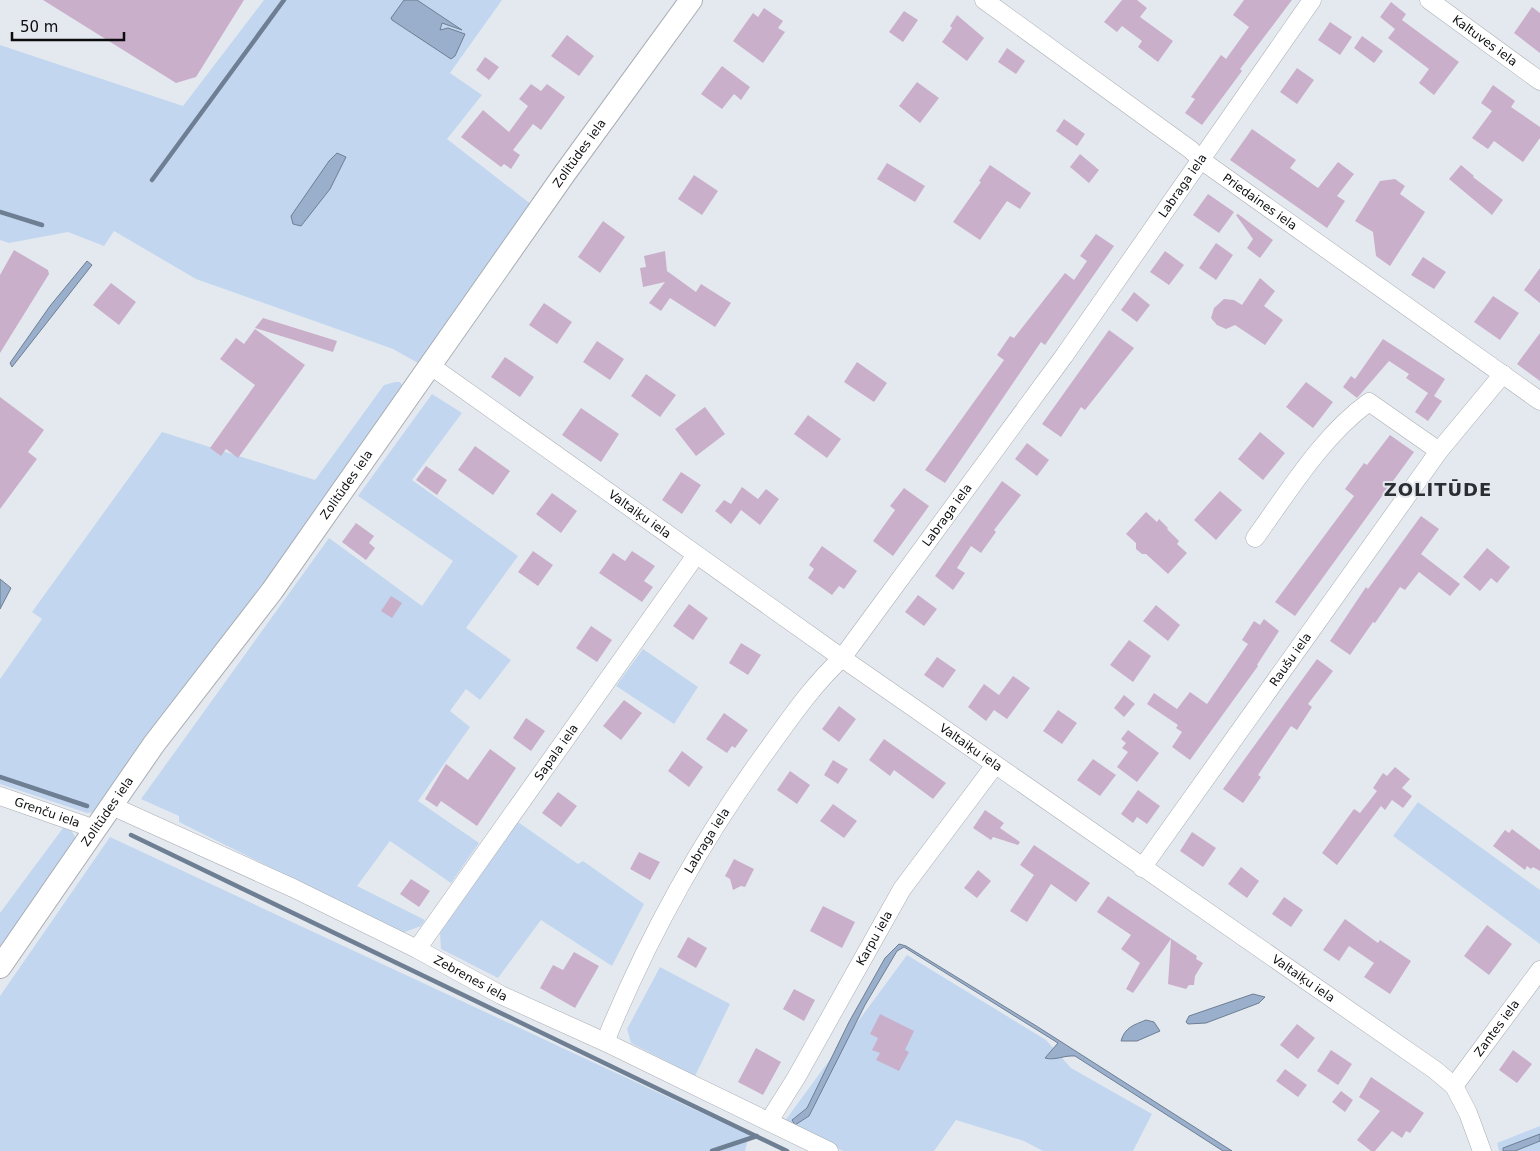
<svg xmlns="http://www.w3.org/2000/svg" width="1540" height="1151" font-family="'DejaVu Sans',sans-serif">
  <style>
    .green { fill: #c2d7ef }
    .water { fill: #99afcc; stroke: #6e7e93 }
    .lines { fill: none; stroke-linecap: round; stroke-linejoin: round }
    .stream { stroke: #6e7e93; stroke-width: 4.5 }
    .building { fill: #caafcb }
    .minor-casing { stroke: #a9adb3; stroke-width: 19 }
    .tertiary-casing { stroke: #a9adb3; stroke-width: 24 }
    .minor { stroke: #fff; stroke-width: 18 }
    .tertiary { stroke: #fff; stroke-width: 22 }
    .labels { text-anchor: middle; stroke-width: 4; stroke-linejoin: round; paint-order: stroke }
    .street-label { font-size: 12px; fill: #0b0c0e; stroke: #e4e9ef }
    .district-label { font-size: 18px; font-weight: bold; letter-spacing: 1px; fill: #2a2d32; stroke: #e4e9ef }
  </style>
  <rect width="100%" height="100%" fill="#e4e9ef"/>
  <path class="green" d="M264 0H502L450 73 482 95 447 139 532 205 420 364 393 349 196 279 114 231 104 246 68 232 9 243 0 240V45L183 106Z
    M395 382H400L403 386 402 396 96 812 87 813 0 784V679L42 619 32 612 162 432 315 480 384 385Z
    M432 394 462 413 412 480 518 556 466 628 511 660 480 700 466 689 450 711 470 727 418 801 479 843 451 883 390 841 357 886 425 920 421 926 402 933 179 822V816L141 799 329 538 422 606 453 561 358 496Z
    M643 649 698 687 674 724 616 686Z
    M0 802 70 828 75 837 74 846 0 947V913L63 828 0 806Z
    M1418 802 1540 890V944L1393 836Z
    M518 822 578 864 583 861 644 904 612 966 541 920 498 978 441 949 440 933Z
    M110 837 749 1135 745 1151H0V996Z
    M907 955 1046 1040 1071 1068 1152 1114 1133 1151H1043L1024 1141 956 1120 934 1151H843L784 1122Z
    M660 967 730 1004 695 1076 631 1043 627 1029Z
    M1540 1126V1151H1499L1497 1143Z"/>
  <path class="water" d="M404 0H417L462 30 442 23 440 30 448 28 465 34 455 56 451 59 392 20 391 18Z
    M337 153 346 157 330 189 301 226 293 224 291 216 329 161Z
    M87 261 92 265 12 367 10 363 50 306Z
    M0 579 11 588 0 609Z
    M899 944 906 946 1038 1027 1232 1151H1223L1075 1056C1064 1055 1055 1061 1045 1058L1058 1043 904 947 897 951 865 1005 809 1116 795 1125 792 1120 807 1108 849 1022 885 958Z
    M1253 994 1265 997 1259 1003 1206 1023 1188 1024 1186 1022 1189 1016Z
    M1146 1020 1154 1022 1160 1031 1137 1041H1121C1125 1027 1134 1025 1146 1020Z
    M1540 1134V1141L1515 1151H1503V1148Z"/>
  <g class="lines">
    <path class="stream" d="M152 180 284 0
      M0 212 42 225
      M0 777 87 806
      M131 835 787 1151
      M712 1151 757 1136"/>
  </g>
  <path class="building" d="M43 0H244L196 77 176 83Z
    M1122 0H1137L1147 8 1140 17 1173 41 1158 62 1138 47 1142 41 1122 26 1117 32 1104 22Z
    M1244 0H1292L1240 69 1242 71 1202 125 1185 113 1195 99 1191 97 1221 55 1226 59 1249 27 1233 15Z
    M1391 2 1406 14 1402 20 1459 62 1434 95 1419 83 1429 69 1388 38 1395 29 1380 17Z
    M1532 7 1540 13V53L1514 33Z
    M764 8 783 21 778 28 785 32 763 63 733 41 753 13 758 17Z
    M904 11 918 20 903 42 889 32Z
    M957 15 984 38 967 61 942 42 952 28 950 26Z
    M1330 22 1352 37 1340 55 1318 40Z
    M567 35 594 56 579 76 551 56Z
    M1362 36 1383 51 1374 63 1354 48Z
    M1007 48 1025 61 1016 74 998 62Z
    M485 57 499 67 489 80 476 70Z
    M722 66 750 87 741 100 734 94 722 109 701 94Z
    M1297 68 1314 80 1297 104 1280 92Z
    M917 82 939 98 920 123 899 106Z
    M531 84 541 91 547 84 565 97 541 130 533 124 513 150 520 155 511 169 504 164 501 167 461 137 483 110 509 132 528 106 519 99Z
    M1493 85 1515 101 1511 107 1540 127V138L1523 162 1494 141 1488 149 1472 138 1492 111 1481 103Z
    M1064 119 1085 134 1077 146 1056 131Z
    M1252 129 1296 160 1290 168 1318 188 1338 162 1354 174 1337 196 1345 201 1327 228 1230 160Z
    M1080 154 1099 170 1089 183 1070 167Z
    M887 163 925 186 915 202 877 179Z
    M990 165 1031 193 1020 209 1007 201 980 240 953 222 981 182 979 181Z
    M1461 165 1474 176 1473 177 1503 200 1492 215 1449 179Z
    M694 175 718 191 702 215 678 199Z
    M1395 179 1405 186 1400 194 1425 212 1390 266 1376 256 1373 232 1355 221 1380 181Z
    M1208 194 1234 212 1219 233 1193 215Z
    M1238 214 1273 240 1260 258 1247 248 1253 239 1236 215Z
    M603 221 625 237 600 273 578 257Z
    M1096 234 1114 246 1045 345 1041 342 945 483 925 470 1004 360 997 355 1010 336 1014 338 1065 273 1074 280 1087 261 1080 256Z
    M1216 243 1233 255 1216 280 1199 268Z
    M14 250 48 270 49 274 0 353V275Z
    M665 251 667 271 696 292 701 284 731 303 715 327 670 298 661 311 649 303 665 282 643 287 640 268 646 267 644 256Z
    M1165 251 1184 265 1169 285 1150 272Z
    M1423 257 1446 272 1434 289 1411 275Z
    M1540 268V303L1524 290Z
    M1260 278 1275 291 1264 306 1283 320 1265 345 1235 325 1226 329 1217 325 1211 318 1214 308 1224 299 1234 300 1242 305Z
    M111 283 136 302 119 325 93 305Z
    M1134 292 1150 305 1137 322 1121 310Z
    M1493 296 1519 313 1500 340 1474 322Z
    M544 303 572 322 557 344 529 325Z
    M263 318 337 341 333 352 255 328Z
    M255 329 305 365 238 458 226 449 221 456 210 448 255 385 220 359 236 338 244 344Z
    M1109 330 1134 348 1085 410 1081 407 1061 437 1042 424Z
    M1540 333V381L1517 364Z
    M1383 339 1445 379 1434 396 1442 401 1428 421 1415 412 1428 393 1406 378 1409 374 1389 361 1357 398 1343 387 1351 376 1355 379Z
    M597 341 624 359 610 380 583 362Z
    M505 357 534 377 520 397 491 377Z
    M857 362 887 383 874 402 844 382Z
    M646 374 676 395 660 417 631 396Z
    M1306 382 1333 402 1313 428 1286 407Z
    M0 397 44 430 28 452 37 459 0 509Z
    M705 407 725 434 696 456 675 429Z
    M581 408 619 434 601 462 562 435Z
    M808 415 841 439 827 458 794 434Z
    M1260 432 1285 453 1263 480 1238 459Z
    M1390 435 1414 452 1295 616 1275 602 1354 496 1345 489 1364 463 1367 465Z
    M1027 443 1049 460 1037 476 1015 459Z
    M475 446 510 471 493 495 458 470Z
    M426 466 447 480 437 495 416 480Z
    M681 472 701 485 682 514 662 500Z
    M1002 481 1021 495 994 530 996 532 981 553 971 546 957 568 965 573 953 590 935 576Z
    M742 487 758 499 766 489 779 499 760 525 741 510 731 524 715 511 724 500 731 504Z
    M904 488 929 506 893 556 873 541 895 510 890 506Z
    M1220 491 1242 510 1216 540 1194 520Z
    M552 493 577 511 561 533 536 514Z
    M1146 512 1157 522 1159 519 1168 528 1167 529 1179 541 1177 544 1187 553 1168 574 1146 554H1142L1136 549V543L1126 534Z
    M1421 516 1439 529 1421 554 1460 584 1450 596 1419 572 1405 590 1400 587 1375 623 1373 622 1350 655 1330 641 1366 587 1368 589Z
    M356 523 374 536 369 543 375 548 366 560 342 542Z
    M822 546 857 571 844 589 839 586 832 595 808 578 814 569 809 565Z
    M1487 548 1510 567 1497 583 1491 578 1480 591 1463 577Z
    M533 551 553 565 538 586 518 572Z
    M632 551 655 566 644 581 653 587 642 602 599 573 613 553 625 561Z
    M918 595 937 609 924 626 905 612Z
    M391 596 402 603 392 618 381 611Z
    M689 604 708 618 693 640 673 626Z
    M1156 605 1180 625 1168 641 1143 621Z
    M1264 619 1279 631 1257 665 1258 666 1190 760 1172 747 1182 732 1176 728 1178 725 1147 704 1154 693 1177 709 1190 692 1207 704 1248 644 1242 640 1254 621 1260 625Z
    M591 626 612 640 597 662 576 648Z
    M1129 640 1151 656 1133 682 1110 665Z
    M741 643 761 655 748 675 729 663Z
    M937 657 956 670 943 688 924 675Z
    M1317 659 1333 671 1308 704 1312 707 1297 730 1291 726 1258 775 1261 777 1243 803 1223 789Z
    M1013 676 1030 688 1007 719 994 710 986 721 968 707 984 684 999 695Z
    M1124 695 1135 704 1124 717 1114 708Z
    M624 700 642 713 621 740 603 726Z
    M839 706 856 719 839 742 822 729Z
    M1058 710 1077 723 1062 744 1043 731Z
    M724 713 748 730 735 748 732 746 727 753 706 739Z
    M526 718 545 731 531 751 513 738Z
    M1128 730 1159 753 1137 782 1117 767 1128 752 1122 748 1126 743 1121 739Z
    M884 739 946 783 933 799 894 770 890 776 869 760Z
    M490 749 516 768 477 826 441 801 437 807 425 799 446 764 468 780Z
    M682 751 703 767 689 787 668 771Z
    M1093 759 1116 775 1100 796 1077 780Z
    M833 760 848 769 838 784 824 775Z
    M1395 767 1410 779 1402 788 1412 796 1403 808 1392 800 1385 810 1381 806 1337 865 1322 853 1354 809 1360 813 1377 791 1373 788 1383 773 1387 776Z
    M790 771 810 785 797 804 777 790Z
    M1138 790 1160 806 1147 824 1137 817 1133 823 1121 814Z
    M558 792 577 806 561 827 542 813Z
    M833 804 857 821 844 838 820 821Z
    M985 810 1004 823 1000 828 1020 842 1018 845 993 837 991 840 973 828Z
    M1512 829 1540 850V871L1533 867 1531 869 1527 866 1525 870 1493 846 1505 830 1509 833Z
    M1192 832 1216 848 1203 867 1180 851Z
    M1034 845 1090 883 1076 902 1051 884 1027 922 1010 911 1034 875 1020 865Z
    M639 852 660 862 650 880 630 869Z
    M734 859 754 869 745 887 741 886 733 890 730 879 725 876Z
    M1241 867 1259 881 1247 898 1228 884Z
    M978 870 991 881 977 898 964 888Z
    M411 879 430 891 419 907 400 894Z
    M1108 896 1197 956 1196 959 1203 963 1195 976 1194 985H1189L1186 989 1168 984 1171 939 1133 993 1126 989 1140 963 1121 949 1131 935 1097 912Z
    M1284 897 1303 910 1291 927 1272 914Z
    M823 906 855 922 842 948 810 931Z
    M1345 919 1378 943 1380 940 1411 961 1390 994 1364 977 1374 963 1349 946 1339 961 1323 950Z
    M1487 925 1512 944 1489 975 1464 956Z
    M688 937 707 948 696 968 677 957Z
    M574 952 599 966 575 1008 540 988 553 965 563 970Z
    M794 989 815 1000 804 1021 783 1009Z
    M880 1014 914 1031 905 1050 909 1052 899 1071 876 1060 880 1053 872 1050 878 1038 870 1034Z
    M1297 1024 1315 1038 1298 1059 1280 1045Z
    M756 1048 781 1062 763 1095 738 1082Z
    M1331 1050 1352 1064 1338 1085 1317 1071Z
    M1513 1050 1532 1064 1517 1083 1499 1070Z
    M1285 1069 1307 1085 1298 1097 1276 1081Z
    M1371 1077 1424 1113 1410 1133 1406 1131 1402 1138 1392 1131 1375 1151H1371L1357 1140 1380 1111 1359 1097Z
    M1341 1091 1353 1100 1345 1112 1332 1102Z"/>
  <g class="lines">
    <g class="minor-casing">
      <g id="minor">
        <path id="s1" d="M984 0 1191 150 1201 160 1540 401"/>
        <path id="s2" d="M1429 0 1540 81"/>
        <path id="s3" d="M431 366 842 658 1435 1070 1454 1086 1468 1113 1482 1151"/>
        <path d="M1255 538C1289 491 1322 436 1369 402L1439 451"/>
        <path id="s4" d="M0 796 95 829"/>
        <path id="s5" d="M112 806 293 888 417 949 501 995 605 1042 829 1151"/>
        <path id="s6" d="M1142 868 1439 451 1503 374"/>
        <path id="s7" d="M417 949 696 555"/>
        <path id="s8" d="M605 1042C647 939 702 839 768 749 791 717 813 685 842 658L1064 356 1312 0"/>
        <path id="s9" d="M1454 1086 1540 970"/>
        <path id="s10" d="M769 1121 796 1078 902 889 995 765"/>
      </g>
    </g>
    <g class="tertiary-casing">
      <g id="tertiary">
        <path id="s11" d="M0 967 154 744 272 591 565 173 691 0"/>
      </g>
    </g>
    <use href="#minor" class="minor"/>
    <use href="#tertiary" class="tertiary"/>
  </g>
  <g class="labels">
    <g class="street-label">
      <text dy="4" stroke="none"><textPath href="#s2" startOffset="69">Kaltuves iela</textPath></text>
      <text dy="4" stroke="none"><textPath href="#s11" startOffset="999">Zolitūdes iela</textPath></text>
      <text dy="4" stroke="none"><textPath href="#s8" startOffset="1036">Labraga iela</textPath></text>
      <text dy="4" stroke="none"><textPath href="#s1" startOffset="342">Priedaines iela</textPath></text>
      <text dy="4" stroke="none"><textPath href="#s11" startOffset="594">Zolitūdes iela</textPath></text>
      <text dy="4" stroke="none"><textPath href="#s3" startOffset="256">Valtaiķu iela</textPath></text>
      <text dy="4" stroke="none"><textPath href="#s8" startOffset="631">Labraga iela</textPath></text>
      <text dy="4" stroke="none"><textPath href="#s6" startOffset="256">Raušu iela</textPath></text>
      <text dy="4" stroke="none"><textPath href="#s3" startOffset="661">Valtaiķu iela</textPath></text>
      <text dy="4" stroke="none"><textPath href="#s7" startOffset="241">Sapala iela</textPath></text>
      <text dy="4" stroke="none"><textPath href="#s11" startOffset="189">Zolitūdes iela</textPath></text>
      <text dy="4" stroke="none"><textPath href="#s4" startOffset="50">Grenču iela</textPath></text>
      <text dy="4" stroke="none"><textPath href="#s8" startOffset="226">Labraga iela</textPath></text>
      <text dy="4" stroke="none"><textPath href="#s10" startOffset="211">Karpu iela</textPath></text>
      <text dy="4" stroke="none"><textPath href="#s5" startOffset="398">Zebrenes iela</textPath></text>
      <text dy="4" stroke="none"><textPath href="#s3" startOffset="1066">Valtaiķu iela</textPath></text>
      <text dy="4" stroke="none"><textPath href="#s9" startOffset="72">Zantes iela</textPath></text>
    </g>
    <g class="district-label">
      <text x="1438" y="496">ZOLITŪDE</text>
    </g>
  </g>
  <path d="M12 32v8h112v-8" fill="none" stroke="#0b0c0e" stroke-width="2.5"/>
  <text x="20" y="32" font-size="15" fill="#0b0c0e" stroke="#e4e9ef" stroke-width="4" paint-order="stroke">50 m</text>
</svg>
